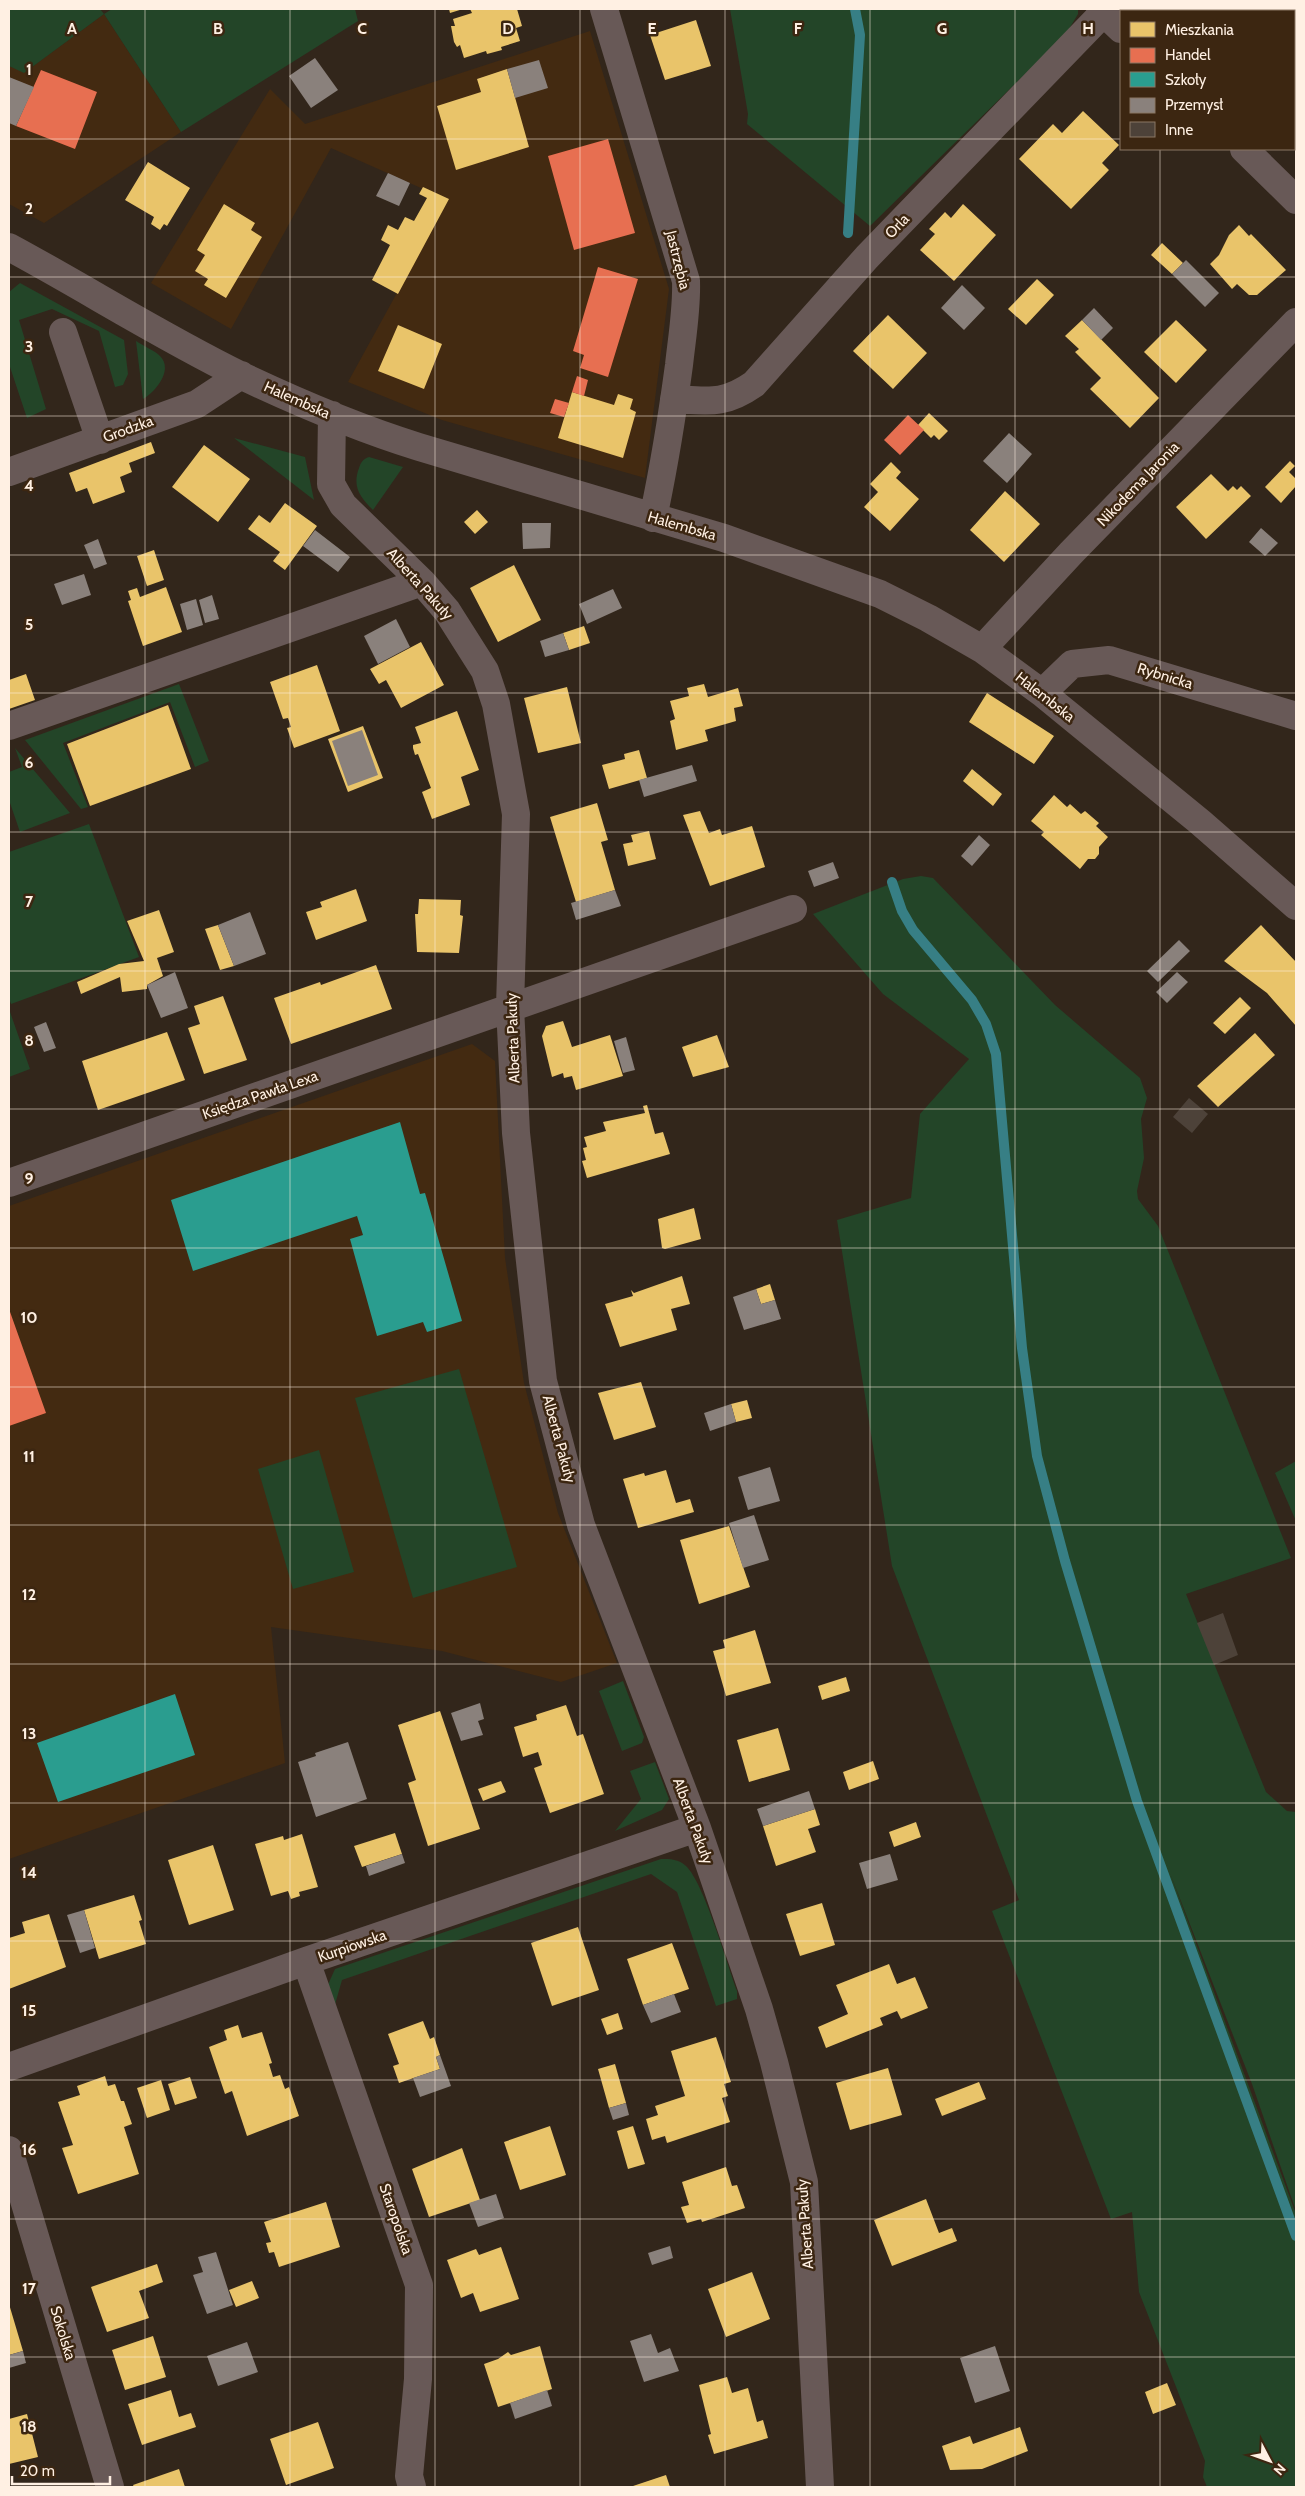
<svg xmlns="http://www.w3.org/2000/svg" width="1305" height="2496" font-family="Cabin,sans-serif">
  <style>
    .built { fill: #432a11 }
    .green { fill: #234528 }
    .homes { fill: #e9c46a }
    .shops { fill: #e76f51 }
    .schools { fill: #2a9d8f }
    .industry { fill: #8a817c }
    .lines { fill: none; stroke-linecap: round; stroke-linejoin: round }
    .stream { stroke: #377f85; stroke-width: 10 }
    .building { fill: #4d4239 }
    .minor { stroke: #685957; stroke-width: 28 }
    .grid { fill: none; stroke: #fff0e3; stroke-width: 1; stroke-opacity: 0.55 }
    .labels { text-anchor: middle; stroke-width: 5; stroke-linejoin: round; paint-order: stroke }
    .street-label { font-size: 15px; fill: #fff0e3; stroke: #3c2611 }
    .grid-label { font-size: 16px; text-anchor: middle; font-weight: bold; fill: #fff0e3; stroke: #3c2611; stroke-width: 5; stroke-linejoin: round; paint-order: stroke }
  </style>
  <rect width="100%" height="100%" fill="#32261b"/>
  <path class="built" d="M104 14 181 132 44 223 9 204V66L25 72Z
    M590 31 669 289 645 478 442 420 348 382 448 200 331 148 231 329 151 283 270 89 305 124Z
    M472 1044 495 1061 505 1258 524 1383 558 1513 617 1663 561 1682 442 1651 271 1627 285 1763 9 1859V1206Z"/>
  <path class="green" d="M9 9H100L104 14 112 9H355L358 21 181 132 104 14 24 73 9 66Z
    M730 9H1078V14L1066 34 870 226 747 124 748 114Z
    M20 283 124 340 128 374 123 385 115 387 99 331 52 309 19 320 46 409 27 418 9 364V292Z
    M136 341C143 346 154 350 160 356 174 370 155 392 143 399Z
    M234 438 305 457 314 500Z
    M369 457 403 467 373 510C360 497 352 487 359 468 361 462 363 459 369 457Z
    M179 684 209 761 195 767 170 702 63 743 88 807 81 809 25 740Z
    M15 748 70 813 20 832 9 800V772L22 767Z
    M89 824 139 957 11 1004 9 998V852Z
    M921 876 933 878 1055 1005 1140 1078 1147 1098 1141 1119 1144 1158 1137 1191 1138 1199 1158 1226 1291 1558 1186 1594 1266 1792 1287 1811 1296 1812V2211L1252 2084 1170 1873 1296 2214V2487H1207L1203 2477 1205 2461 1139 2292 1132 2212 1111 2219 992 1911 1019 1900 892 1566 837 1220 911 1198 920 1114 969 1059 883 994 813 914 903 879Z
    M9 1009 30 1069 9 1077Z
    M459 1369 517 1567 413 1598 355 1398Z
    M319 1450 354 1572 293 1589 258 1469Z
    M1296 1461V1521L1275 1473Z
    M623 1681 644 1737 642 1743 622 1751 599 1691Z
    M655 1762 669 1799 662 1810 615 1831 641 1799 630 1771Z
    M661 1859C670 1859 679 1859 686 1866 704 1883 727 1964 737 1991V1999L716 2006 677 1892 651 1874 342 1980 334 2008 326 1989 335 1969Z"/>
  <path class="homes" d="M449 9H463L450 13Z
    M470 9H517L522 26 516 28 520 41 501 47 502 50 487 54 486 51 464 58 460 45 457 47 454 42 451 26H455L453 19 472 13Z
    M1160 9H1246L1243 11H1162Z
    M696 20 711 66 665 80 650 35Z
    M507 69 529 147 456 170 437 106 481 92 477 79Z
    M1296 84V147L1294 145V87Z
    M1083 111 1119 145 1102 163 1109 170 1071 209 1019 159 1053 124 1062 133Z
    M148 162 190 188 167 226 164 224 160 230 151 224 154 217 125 200Z
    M423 187 449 199 398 294 372 280 390 245 381 240 388 225 398 230 405 217 414 221 427 198 419 194Z
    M224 204 255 223 251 230 262 237 226 298 204 285 208 279 195 271 205 255 197 250Z
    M963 204 996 235 954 281 920 250 935 234 929 229 945 212 951 218Z
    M1239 225 1249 236 1251 234 1286 270 1257 295H1249L1237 284 1232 289 1210 264 1219 255 1229 235Z
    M1162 243 1183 263 1172 274 1151 255Z
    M1037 279 1054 295 1026 325 1008 309Z
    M888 315 927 353 893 389 853 351Z
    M1082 320 1159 398 1130 428 1090 389 1101 378 1075 352 1079 349 1065 336Z
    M1176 320 1207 350 1176 383 1144 352Z
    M398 325 442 344 424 389 378 371Z
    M572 392 614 405 618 394 633 399 630 409 636 412 623 458 558 438Z
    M929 413 948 431 939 440 934 435 931 438 918 425Z
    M151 442 155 453 129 463 132 472 120 477 125 492 93 504 87 488 76 492 69 473Z
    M204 445 250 479 218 522 172 487Z
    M1290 461 1295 466 1289 472 1296 479V486L1281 503 1265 487Z
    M891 462 901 472 896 478 919 499 890 531 864 507 878 492 870 484Z
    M1211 474 1228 491 1233 486 1237 490 1241 486 1251 496 1206 539 1176 507Z
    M1005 491 1040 524 1004 562 970 530Z
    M285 503 317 526 285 570 273 561 280 552 248 529 259 515 270 523Z
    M477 510 488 522 475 534 464 522Z
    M154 550 164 580 147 586 137 556Z
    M514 565 541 620 498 642 470 588Z
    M166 587 182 632 143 646 128 601 131 600 128 591 137 588 140 597Z
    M584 626 590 643 569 650 563 633Z
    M421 642 444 685 401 708 386 680 379 684 370 669Z
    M317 665 340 731 294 748 287 728 291 727 288 718 283 719 270 682Z
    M26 674 35 700 9 709V680Z
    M704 684 708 697 738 688 743 706 734 708 736 721 705 730 708 741 676 750 670 721 675 719 670 701 689 696 687 688Z
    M567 687 581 743 538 753 524 698Z
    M987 693 1054 736 1034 764 969 722Z
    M168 705 191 769 90 806 67 744Z
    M457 711 479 770 461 777 470 805 432 819 422 792 431 788 418 754 415 755 413 748V745L421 743 415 727Z
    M363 726 383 778 348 792 328 739Z
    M639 750 647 778 609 789 602 765 625 759 624 754Z
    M972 769 1002 794 993 806 963 781Z
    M1054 795 1067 807 1070 804 1081 814 1085 811 1099 823 1096 826 1108 837 1099 847V854L1095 859H1088L1080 869 1041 835 1044 832 1031 821Z
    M597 803 608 840 601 842 615 890 576 902 550 817Z
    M700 811 709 833 720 829 722 835 752 826 765 867 710 886 683 815Z
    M649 831 656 859 628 866 623 844 633 842 631 835Z
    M356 889 367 921 316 940 306 912 322 907 320 902Z
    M419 899 461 900 460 915 463 916 459 953 417 952 415 914H418Z
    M159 910 174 952 157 958 163 976 147 985V989L122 992 120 977 81 994 77 982 119 964 144 961 127 921Z
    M218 925 234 966 220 970 205 929Z
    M1261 925 1296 962V1026L1267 993 1224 961Z
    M376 965 392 1009 291 1044 274 998 320 982 321 985Z
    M223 996 247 1060 204 1074 188 1028 200 1024 194 1006Z
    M1240 997 1251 1008 1225 1034 1213 1023Z
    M563 1021 572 1047 610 1035 623 1076 576 1090 572 1076 564 1078 563 1073 552 1077 542 1036 546 1026Z
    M167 1032 185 1080 98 1110 82 1061Z
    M1255 1033 1275 1055 1218 1107 1197 1086Z
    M717 1035 729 1067 693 1077 682 1047Z
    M647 1105 655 1134 663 1132 670 1154 587 1178 582 1161 586 1160 583 1148 587 1147 584 1137 606 1131 603 1122 645 1113 643 1106Z
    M694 1208 701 1239 665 1249 662 1248 658 1219Z
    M682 1276 690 1304 671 1309 677 1330 620 1347 605 1304 633 1296 631 1290 634 1293Z
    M770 1284 775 1300 761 1304 756 1289Z
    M641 1382 656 1427 614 1440 598 1393Z
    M747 1400 752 1418 736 1422 731 1404Z
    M666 1470 676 1503 690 1499 694 1512 638 1528 623 1479 644 1473 645 1476Z
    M729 1526 750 1587 699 1604 680 1540Z
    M755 1630 771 1683 726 1696 713 1651 725 1648 723 1640Z
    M846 1677 850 1691 822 1700 818 1686Z
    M566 1705 577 1736 583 1734 604 1794 550 1813 534 1768 542 1765 538 1752 523 1757 514 1727 537 1720 536 1715 538 1714Z
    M440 1711 480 1829 428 1846 408 1783 416 1780 398 1725Z
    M778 1728 790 1770 749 1782 737 1740Z
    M873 1761 879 1779 849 1790 843 1772Z
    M501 1781 506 1792 483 1801 478 1789Z
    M815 1809 820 1825 808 1829 816 1852 776 1866 763 1826Z
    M916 1822 921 1837 894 1847 889 1832Z
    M395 1833 402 1854 362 1867 354 1846Z
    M302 1834 318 1887 299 1892 300 1896 291 1899 288 1891 271 1896 255 1844 283 1836 284 1840Z
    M213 1845 234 1910 189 1925 168 1860Z
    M134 1895 142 1920 139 1921 146 1944 99 1959 84 1910Z
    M822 1903 835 1945 800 1956 786 1914Z
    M49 1914 66 1967 9 1989V1938L25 1933 22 1922Z
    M578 1927 599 1990 552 2006 531 1943Z
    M672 1943 689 1989 643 2005 627 1959Z
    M889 1964 897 1984 915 1977 928 2008 901 2019 897 2011 880 2018 883 2025 826 2048 818 2027 848 2014 836 1985Z
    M618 2013 623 2029 607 2035 601 2019Z
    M423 2021 430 2039 434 2037 440 2055 436 2057 440 2069 399 2083 393 2066 399 2064 388 2034Z
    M238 2025 242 2038 262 2032 272 2063 269 2064 273 2077 280 2075 285 2089 289 2087 299 2116 247 2136 232 2091 225 2094 209 2047 227 2040 224 2030Z
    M716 2037 731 2082 724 2084 728 2096 722 2098 730 2122 667 2143 665 2136 652 2140 646 2119 658 2115 655 2106 685 2096 671 2051Z
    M615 2064 626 2103 609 2108 598 2069Z
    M888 2068 902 2115 850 2130 836 2083Z
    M105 2076 108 2086 115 2084 121 2101H124L132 2124 124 2127 139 2174 78 2194 62 2148 73 2145 58 2102 80 2095 77 2086Z
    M190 2077 197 2098 175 2105 168 2084Z
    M161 2080 170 2110 147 2118 137 2088Z
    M979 2082 986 2099 942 2116 935 2099Z
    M550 2126 566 2175 520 2190 504 2142Z
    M633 2126 645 2164 628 2169 617 2131Z
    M462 2148 480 2200 429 2217 412 2169Z
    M726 2167 732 2186 737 2185 745 2208 702 2222 701 2219 687 2223 681 2207 689 2205 682 2182Z
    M926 2199 939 2233 952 2228 957 2241 892 2266 874 2220Z
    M326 2202 340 2247 279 2267 274 2252 269 2253 266 2243 271 2242 264 2222Z
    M501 2247 519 2299 480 2312 473 2293 461 2298 447 2260 476 2249 479 2255Z
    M157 2264 163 2282 139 2291 149 2318 107 2332 91 2287Z
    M752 2272 770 2319 726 2337 708 2289Z
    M252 2281 259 2298 236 2307 229 2290Z
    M9 2304 23 2351 9 2355Z
    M153 2336 166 2377 125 2390 112 2350Z
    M540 2346 552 2389 498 2407 484 2364 498 2359 508 2352 511 2355Z
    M727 2377 732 2393 748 2388 757 2422 763 2420 768 2438 714 2454 708 2435 711 2434 699 2385Z
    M1167 2383 1176 2405 1153 2414 1145 2392Z
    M171 2390 179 2417 191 2413 196 2427 142 2445 128 2404Z
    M27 2414 38 2457 9 2464V2419Z
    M318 2422 334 2468 286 2485 270 2439Z
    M1020 2427 1028 2451 982 2469 950 2470 942 2446 970 2436 973 2444Z
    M179 2469 185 2487H134L133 2485Z
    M666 2475 670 2487H630Z"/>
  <path class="shops" d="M41 70 97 92 75 149 16 126Z
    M608 139 635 233 574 250 548 156Z
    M598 267 638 279 608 377 580 368 584 355 573 351Z
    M577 376 588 380 584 396 572 392Z
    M555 399 569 403 564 417 550 413Z
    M908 415 924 430 900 455 884 440Z
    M9 1309 46 1413 9 1426Z"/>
  <path class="schools" d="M400 1122 420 1194 425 1193 462 1321 427 1332 423 1322 377 1336 350 1239 363 1235 357 1216 193 1271 171 1200Z
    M175 1694 195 1755 58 1802 37 1743Z"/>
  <path class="industry" d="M315 58 338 90 311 108 289 76Z
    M539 60 548 88 515 98 507 69Z
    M9 77 34 87 16 126 9 123Z
    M388 173 410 183 399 206 376 196Z
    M1186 260 1219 293 1205 307 1172 274Z
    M962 285 985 308 964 330 941 308Z
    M1094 308 1113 328 1101 340 1082 320Z
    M1009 433 1032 454 1007 483 983 461Z
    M522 523H551L550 548 523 549Z
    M1261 528 1278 543 1265 556 1249 542Z
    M315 530 350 557 338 572 303 546Z
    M98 539 107 564 94 569 84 545Z
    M84 574 91 595 62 605 54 584Z
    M613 589 622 608 587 624 579 604Z
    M212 595 219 619 205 623 199 600Z
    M196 599 203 625 187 630 180 604Z
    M396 619 410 647 378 664 364 636Z
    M563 633 569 650 545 657 540 641Z
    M362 730 378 775 348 786 332 741Z
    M692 765 697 781 644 797 639 780Z
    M979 835 990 845 972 866 961 856Z
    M833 862 839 878 814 887 808 871Z
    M615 890 621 906 576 920 571 903Z
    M250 912 266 954 234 966 218 925Z
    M1179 940 1190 951 1158 982 1147 971Z
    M175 972 188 1008 161 1018 147 985Z
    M1177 972 1188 982 1167 1003 1156 992Z
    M46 1022 56 1048 44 1052 34 1027Z
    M626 1037 635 1070 623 1073 614 1041Z
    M756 1289 761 1304 775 1300 781 1319 744 1330 733 1297Z
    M731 1404 736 1422 710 1431 704 1413Z
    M770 1467 780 1501 748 1510 738 1477Z
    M754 1515 769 1560 743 1568 729 1523Z
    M480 1703 484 1719 478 1721 483 1735 461 1741 451 1713Z
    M348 1742 367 1799 316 1817 298 1762 316 1756 315 1753Z
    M809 1791 815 1809 763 1826 757 1809Z
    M402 1854 405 1863 369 1876 366 1866Z
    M890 1854 898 1880 867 1889 859 1863Z
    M84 1910 95 1948 80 1953 67 1915Z
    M674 1994 681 2012 651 2023 643 2005Z
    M440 2055 451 2086 420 2097 413 2078 440 2069 436 2057Z
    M626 2103 629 2115 613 2120 609 2108Z
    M496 2194 504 2218 478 2227 469 2203Z
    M670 2246 673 2258 652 2265 648 2253Z
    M216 2252 233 2305 207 2314 193 2275 203 2272 198 2257Z
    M651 2334 658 2353 670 2348 679 2371 644 2382 630 2341Z
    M247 2342 258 2372 218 2386 207 2356Z
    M995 2346 1010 2391 975 2403 960 2358Z
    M23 2351 26 2363 9 2368V2355Z
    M547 2390 552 2406 515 2419 510 2403Z"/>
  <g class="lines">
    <path class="stream" d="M848 233 860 35 855 9
      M892 882 902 911 913 930 972 1000 986 1024 996 1054 1022 1348 1037 1456 1065 1561 1137 1801 1296 2236"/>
  </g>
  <path class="building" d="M1189 1098 1208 1114 1192 1133 1173 1117Z
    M1223 1613 1238 1655 1214 1665 1197 1623Z"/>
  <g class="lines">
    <path class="minor" d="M604 9 686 281C687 309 682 337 679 365 672 417 664 467 653 518
      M1100 9 1121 29
      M1244 149 1296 200
      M9 247C87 289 162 337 242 376 299 403 358 428 419 447L724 538 880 594 928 618 982 649 1042 693 1200 822 1296 906
      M63 332 100 440
      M674 399C709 401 724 405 754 384L867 257 1107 9
      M332 415 331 484 343 505 422 582 447 611 485 671 496 704 516 814 510 1006 516 1133 543 1381 581 1525 697 1828 759 2009 774 2062 804 2182 820 2487
      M9 472 197 404 241 375
      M982 649 1071 553 1296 322
      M1042 693 1072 664 1109 660 1296 716
      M9 726 422 582
      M9 1183 793 909
      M306 1961 419 2285 418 2379 409 2476 412 2487
      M9 2067 306 1961 697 1828
      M9 2150 110 2487"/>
  </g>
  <path class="grid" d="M145 9V2487M290 9V2487M435 9V2487M580 9V2487M725 9V2487M870 9V2487M1015 9V2487M1160 9V11M9 139H1121M1294 139H1296M1160 149V2487M9 277H1296M9 416H1296M9 555H1296M9 693H1296M9 832H1296M9 971H1296M9 1109H1296M9 1248H1296M9 1387H1296M9 1525H1296M9 1664H1296M9 1803H1296M9 1941H1296M9 2080H1296M9 2219H1296M9 2357H1296"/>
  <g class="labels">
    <g class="street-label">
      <text transform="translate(897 226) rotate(-46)" y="5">Orla</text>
      <text transform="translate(678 260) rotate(76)" y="5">Jastrzębia</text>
      <text transform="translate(297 400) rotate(24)" y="5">Halembska</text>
      <text transform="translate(128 429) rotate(-20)" y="5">Grodzka</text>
      <text transform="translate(1138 484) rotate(-46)" y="5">Nikodema Jaronia</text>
      <text transform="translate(682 526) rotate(16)" y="5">Halembska</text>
      <text transform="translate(420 584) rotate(48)" y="5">Alberta Pakuły</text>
      <text transform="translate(1165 676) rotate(17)" y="5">Rybnicka</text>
      <text transform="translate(1045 697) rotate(38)" y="5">Halembska</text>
      <text transform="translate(513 1038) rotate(-92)" y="5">Alberta Pakuły</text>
      <text transform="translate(260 1095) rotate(-19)" y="5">Księdza Pawła Lexa</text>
      <text transform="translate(559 1439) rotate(75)" y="5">Alberta Pakuły</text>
      <text transform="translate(693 1821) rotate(70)" y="5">Alberta Pakuły</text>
      <text transform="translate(352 1946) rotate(-19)" y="5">Kurpiowska</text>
      <text transform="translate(396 2219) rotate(71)" y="5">Staropolska</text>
      <text transform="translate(805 2224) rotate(-94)" y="5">Alberta Pakuły</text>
      <text transform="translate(63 2333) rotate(73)" y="5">Sokolska</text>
    </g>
  </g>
  <g class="grid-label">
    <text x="72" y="34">A</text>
    <text x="218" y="34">B</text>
    <text x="362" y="34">C</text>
    <text x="508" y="34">D</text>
    <text x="652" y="34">E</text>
    <text x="798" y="34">F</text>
    <text x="942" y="34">G</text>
    <text x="1088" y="34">H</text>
    <text x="29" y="75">1</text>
    <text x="29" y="214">2</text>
    <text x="29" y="352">3</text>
    <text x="29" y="491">4</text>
    <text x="29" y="630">5</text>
    <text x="29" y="768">6</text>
    <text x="29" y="907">7</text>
    <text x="29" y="1046">8</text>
    <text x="29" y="1184">9</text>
    <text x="29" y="1323">10</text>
    <text x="29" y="1462">11</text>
    <text x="29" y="1600">12</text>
    <text x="29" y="1739">13</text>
    <text x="29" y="1878">14</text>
    <text x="29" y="2016">15</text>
    <text x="29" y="2155">16</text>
    <text x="29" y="2294">17</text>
    <text x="29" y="2432">18</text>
  </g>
  <rect width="1305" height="2496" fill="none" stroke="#fff0e3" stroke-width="20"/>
  <rect x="1120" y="10" width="175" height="140" fill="#3c2611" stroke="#8a7765"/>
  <rect x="1130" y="22" width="25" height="15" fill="#e9c46a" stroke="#8a7765"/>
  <text x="1165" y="35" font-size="15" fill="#fff0e3">Mieszkania</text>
  <rect x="1130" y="48" width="25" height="15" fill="#e76f51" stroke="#8a7765"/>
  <text x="1165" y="60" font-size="15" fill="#fff0e3">Handel</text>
  <rect x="1130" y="72" width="25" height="15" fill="#2a9d8f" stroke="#8a7765"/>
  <text x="1165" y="85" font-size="15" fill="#fff0e3">Szkoły</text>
  <rect x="1130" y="98" width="25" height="15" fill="#8a817c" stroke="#8a7765"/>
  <text x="1165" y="110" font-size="15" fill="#fff0e3">Przemysł</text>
  <rect x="1130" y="122" width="25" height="15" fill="#4d4239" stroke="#8a7765"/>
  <text x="1165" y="135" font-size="15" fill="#fff0e3">Inne</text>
  <g transform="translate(1270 2461) rotate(131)" stroke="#3c2611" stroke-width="4" paint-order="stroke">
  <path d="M0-4L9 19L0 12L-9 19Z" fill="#fff0e3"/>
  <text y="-8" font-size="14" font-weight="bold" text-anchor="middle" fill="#fff0e3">N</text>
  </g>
  <path d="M12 2476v8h98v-8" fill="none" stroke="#fff0e3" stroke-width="2.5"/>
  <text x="20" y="2476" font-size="15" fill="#fff0e3" stroke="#3c2611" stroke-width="4" paint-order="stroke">20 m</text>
</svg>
